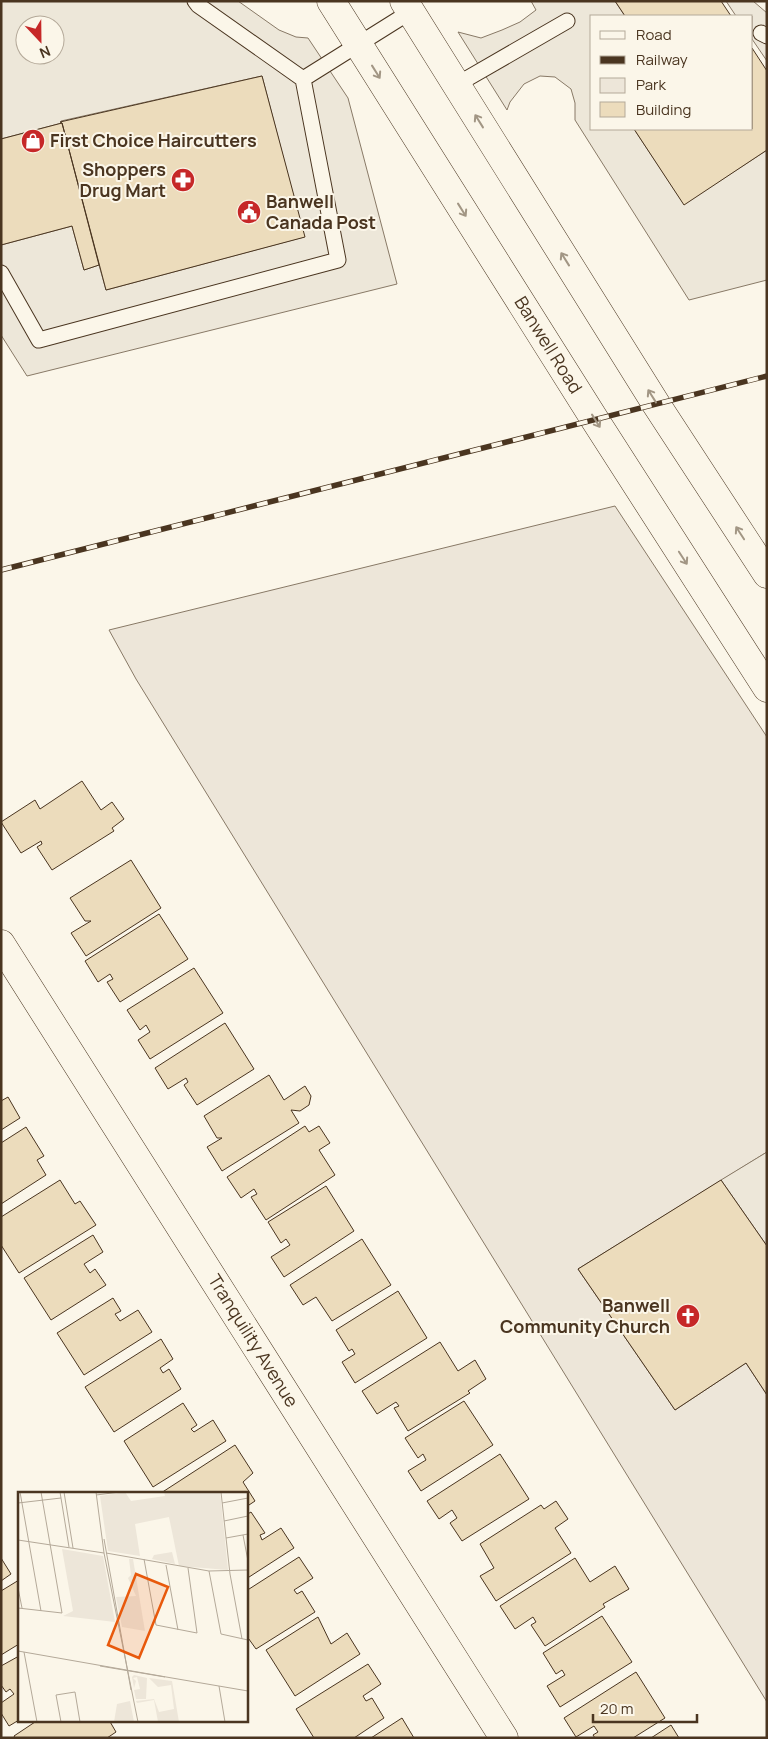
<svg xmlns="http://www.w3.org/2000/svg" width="768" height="1739" font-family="Manrope,sans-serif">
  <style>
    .green { fill: #ede6d9; stroke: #887966 }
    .parking { fill: #ede7d9; stroke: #887966; fill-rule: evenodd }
    .building { fill: #ecdcbc; stroke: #4a3520 }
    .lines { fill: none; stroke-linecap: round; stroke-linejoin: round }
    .lane-casing { stroke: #4a3520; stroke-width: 17 }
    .street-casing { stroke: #4a3520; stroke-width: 29 }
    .secondary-casing { stroke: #4a3520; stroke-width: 29 }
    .lane { stroke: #fbf6e9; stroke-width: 15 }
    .street { stroke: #fbf6e9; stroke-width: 28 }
    .secondary { stroke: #fbf6e9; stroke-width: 28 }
    .rail-casing { stroke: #4a3520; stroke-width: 5.5 }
    .rail { stroke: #fbf6e9; stroke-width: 4; stroke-dasharray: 11; stroke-linecap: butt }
    .oneway { stroke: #a29684 }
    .labels { text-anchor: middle; stroke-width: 4; stroke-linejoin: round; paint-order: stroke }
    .poi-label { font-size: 18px; font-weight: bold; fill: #4a3520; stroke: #fbf6e9; text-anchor: start }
    .street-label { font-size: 18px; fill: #4a3520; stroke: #fbf6e9 }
    .inset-road { fill: none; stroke: #b4a999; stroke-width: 1 }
    .view { fill: #e8590c; fill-opacity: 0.15; stroke: #e8590c; stroke-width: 2.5 }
    .inset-edge { fill: none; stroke: #4a3520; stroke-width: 2.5 }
  </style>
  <rect width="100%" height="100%" fill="#fbf6e9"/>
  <path class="green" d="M615 506 767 737V1152L578 1269 675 1410 746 1363 767 1395V1702L136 679 109 630Z"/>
  <path class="parking" d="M1 1H238L279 30 296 37 308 38 348 98 397 284 27 376 1 335V245L72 226 84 270 99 265 106 290 304 237 262 76 61 121 62 123 1 139ZM25 25H55V55H25Z
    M531 1H615L625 16H592V129H634L684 204 767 150V280L689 300 575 120V103L571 89 555 77 540 76 524 84 510 102 507 110 458 32 481 38 502 30 520 22 536 10Z
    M726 1H753L767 13V61L752 39V16H736Z
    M767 1152V1246L721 1180Z"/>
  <path class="building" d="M615 1H721L731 16H625Z
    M752 48 767 71V150L684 205 634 129H752Z
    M262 76 305 237 106 290 62 123 60 122Z
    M62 123 99 265 84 270 72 226 1 245V139Z
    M82 781 101 810 112 802 124 819 112 828 114 831 52 870 37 847 42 844 41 841 21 853 1 822 35 800 40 809Z
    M131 860 161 908 86 956 71 933 91 921H85L70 898Z
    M159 914 188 959 120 1002 107 982 113 979 110 974 98 982 85 961Z
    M194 968 223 1013 150 1059 138 1040 150 1032 146 1025 140 1030 127 1010Z
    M225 1023 254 1069 197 1105 184 1085 188 1082 186 1078 168 1089 155 1068Z
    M269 1075 284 1100 305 1086 311 1096 309 1105 300 1111 291 1110 299 1123 222 1171 207 1147 222 1138H217L204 1116Z
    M8 1097 20 1118 1 1130V1101Z
    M305 1126 309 1132 319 1126 330 1143 319 1150 335 1175 266 1220 251 1197 257 1194 254 1189 241 1198 227 1177Z
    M26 1127 44 1156 37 1160 46 1175 1 1204V1143Z
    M60 1180 75 1204 80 1201 96 1225 19 1273 1 1245V1217Z
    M721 1180 767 1246V1395L746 1363 675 1410 578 1269Z
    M326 1186 354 1231 284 1277 271 1257 290 1245 286 1239 281 1243 268 1222Z
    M93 1235 103 1252 84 1264 90 1273 95 1269 106 1285 51 1320 24 1278Z
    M362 1239 391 1285 332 1321 316 1297 303 1305 290 1285Z
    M398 1291 427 1338 355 1383 342 1362 355 1354 352 1349 349 1351 336 1330Z
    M113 1298 121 1311 115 1314 120 1321 138 1310 152 1332 84 1375 57 1333Z
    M161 1339 173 1359 160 1368 163 1373 169 1369 181 1389 114 1432 85 1387Z
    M440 1342 458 1371 475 1360 486 1379 468 1391 470 1393 408 1431 394 1408 399 1406 396 1402 377 1414 362 1391Z
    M464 1401 493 1445 421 1491 408 1471 426 1460 423 1454 418 1458 405 1438Z
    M183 1403 197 1425 191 1429 194 1432 213 1420 226 1441 153 1487 124 1441Z
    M235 1445 253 1473 243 1482 255 1501 246 1507V1493H161Z
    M500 1454 529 1499 462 1541 450 1523 457 1518 452 1510 439 1519 427 1501Z
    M556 1501 568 1519 555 1528 571 1553 496 1601 480 1576 494 1568 480 1544 541 1505 544 1509Z
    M251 1512 265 1533 260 1535 262 1540 281 1528 294 1548 246 1579V1515Z
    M299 1557 313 1578 294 1590 297 1594 302 1591 315 1612 256 1649 246 1635V1591Z
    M1 1558 11 1574 1 1581Z
    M575 1558 590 1582 615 1566 629 1589 603 1604 605 1607 545 1646 531 1625 536 1622 533 1617 515 1629 500 1606Z
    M19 1580V1644L1 1655V1591Z
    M602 1616 632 1662 560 1707 547 1686 565 1675 562 1670 556 1674 543 1653Z
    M318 1617 331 1644 347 1633 360 1654 295 1696 266 1650Z
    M19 1656V1720L9 1726 1 1713V1703L14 1694 10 1689 6 1692 1 1685V1666Z
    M368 1664 381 1684 363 1696 366 1701 372 1698 384 1718 354 1738H314L296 1709Z
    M636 1672 665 1718 633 1738H595L593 1735 598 1732 594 1726 576 1737 564 1718Z
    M402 1718 414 1738H371Z
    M38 1720H109L116 1732 107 1738H15L14 1736Z
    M671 1725 679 1738H651Z"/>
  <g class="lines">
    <g class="lane-casing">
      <path id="lane" d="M195 1 198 5 303 79 410 12
        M761 33 767 36
        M456 85 567 21
        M1 273 39 340 338 260 303 79"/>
    </g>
    <g class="street-casing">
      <path id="street" d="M1 944 504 1738"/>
    </g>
    <g class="secondary-casing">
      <path id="secondary" d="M331 1 595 420 767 688
        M404 1 656 404 767 574"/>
    </g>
    <use href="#lane" class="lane"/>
    <use href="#street" class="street"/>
    <use href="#secondary" class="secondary"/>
    <g class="rail-casing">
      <path id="rail" d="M1 570 767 376"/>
    </g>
    <use href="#rail" class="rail"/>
  </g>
  <defs><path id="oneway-shaft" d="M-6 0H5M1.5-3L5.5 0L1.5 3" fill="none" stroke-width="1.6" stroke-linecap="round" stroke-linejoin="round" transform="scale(1.25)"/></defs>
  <g class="oneway">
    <use href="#oneway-shaft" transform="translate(376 72) rotate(58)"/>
    <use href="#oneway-shaft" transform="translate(479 121) rotate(-122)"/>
    <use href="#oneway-shaft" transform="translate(462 210) rotate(58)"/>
    <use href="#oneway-shaft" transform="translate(565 259) rotate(-122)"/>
    <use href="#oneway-shaft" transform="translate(652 396) rotate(-122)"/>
    <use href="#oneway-shaft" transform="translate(596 421) rotate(58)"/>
    <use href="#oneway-shaft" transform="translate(740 533) rotate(-123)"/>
    <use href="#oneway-shaft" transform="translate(683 558) rotate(57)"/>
  </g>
  <defs>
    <g id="shop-disc" transform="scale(1.25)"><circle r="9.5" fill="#c62828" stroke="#fbf6e9"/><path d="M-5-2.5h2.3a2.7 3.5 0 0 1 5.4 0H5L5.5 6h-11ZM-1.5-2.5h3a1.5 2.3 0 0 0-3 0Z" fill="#fff"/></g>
    <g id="pharmacy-disc" transform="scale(1.25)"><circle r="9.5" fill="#c62828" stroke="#fbf6e9"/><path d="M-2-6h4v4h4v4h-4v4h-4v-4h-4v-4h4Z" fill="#fff"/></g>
    <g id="civic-disc" transform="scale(1.25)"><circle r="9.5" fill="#c62828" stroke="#fbf6e9"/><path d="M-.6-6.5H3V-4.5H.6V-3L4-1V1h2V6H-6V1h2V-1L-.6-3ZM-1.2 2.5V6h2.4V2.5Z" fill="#fff"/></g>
    <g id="church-disc" transform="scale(1.25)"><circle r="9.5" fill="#c62828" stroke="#fbf6e9"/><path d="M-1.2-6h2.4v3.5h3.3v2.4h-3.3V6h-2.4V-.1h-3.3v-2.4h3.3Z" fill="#fff"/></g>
  </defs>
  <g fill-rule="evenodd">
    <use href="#shop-disc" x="33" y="141"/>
    <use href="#pharmacy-disc" x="183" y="180"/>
    <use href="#civic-disc" x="249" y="212"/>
    <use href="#church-disc" x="688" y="1316"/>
  </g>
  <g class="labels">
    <g class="poi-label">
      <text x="50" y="147">First Choice Haircutters</text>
      <text x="166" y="176" text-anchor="end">Shoppers<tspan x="166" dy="21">Drug Mart</tspan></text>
      <text x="266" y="208">Banwell<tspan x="266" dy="21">Canada Post</tspan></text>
      <text x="670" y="1312" text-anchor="end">Banwell<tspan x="670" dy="21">Community Church</tspan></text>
    </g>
    <g class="street-label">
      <text transform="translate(548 345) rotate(58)" y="6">Banwell Road</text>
      <text transform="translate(253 1341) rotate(58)" y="6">Tranquility Avenue</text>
    </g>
  </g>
  <g transform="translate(18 1492)">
    <rect width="230" height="230" fill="#fbf6e9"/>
    <path d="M107 0 113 9 147 4 146 0H202L210 78 161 74 151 25 117 32 122 64 90 59 82 4ZM44 57 85 64 97 130 45 124 55 119ZM154 60 157 72 134 67 136 63ZM111 67H115L127 139 104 135 98 105 118 104 110 86 113 83ZM116 183 129 186 128 207H118L116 198 122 197 119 185 115 186 118 189 116 196 114 185ZM131 186 154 189 161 230H140L136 208 119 211 118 209 136 207 141 220 156 217 153 193 140 195ZM112 209 116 230H96L99 212Z" fill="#ede6d9"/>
    <path class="inset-road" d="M2 0 23 119M42 0 51 55M46 0 55 56M78 0 86 61 120 230M203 0 212 82 224 147M78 3 102 0M0 11 43 6M204 11 230 6M206 29 230 24M225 43 230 69M208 46 230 42M86 47 113 198M0 48 86 61M88 61 191 79 230 78M126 67 138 133 179 141 170 76M148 73 160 138M191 79 203 142 230 148M0 96 4 116M0 116 44 121 23 0M0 159 154 186M6 160 19 230M82 174 147 185M154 186 230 199M201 194 207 230M43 230 38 203 57 200 62 230"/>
    <path class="view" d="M118 82 150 95 121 166 90 153Z"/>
    <rect width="230" height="230" class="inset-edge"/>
  </g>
  <rect width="768" height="1739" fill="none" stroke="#4a3520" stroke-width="5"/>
  <rect x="590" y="15" width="162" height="115" fill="#fbf6e9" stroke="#b4a999"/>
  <rect x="600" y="31" width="25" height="8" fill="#fbf6e9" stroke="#b4a999"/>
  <text x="636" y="40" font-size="15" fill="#4a3520">Road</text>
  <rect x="600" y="56" width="25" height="8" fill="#4a3520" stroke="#b4a999"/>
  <text x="636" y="65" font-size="15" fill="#4a3520">Railway</text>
  <rect x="600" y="78" width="25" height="15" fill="#ede6d9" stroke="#b4a999"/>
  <text x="636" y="90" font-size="15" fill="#4a3520">Park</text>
  <rect x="600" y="102" width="25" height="15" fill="#ecdcbc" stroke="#b4a999"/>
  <text x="636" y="115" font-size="15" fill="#4a3520">Building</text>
  <g transform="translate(40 40) rotate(158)"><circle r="24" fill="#fbf6e9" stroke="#b4a999"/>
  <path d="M0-4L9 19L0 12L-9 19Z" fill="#c62828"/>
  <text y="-8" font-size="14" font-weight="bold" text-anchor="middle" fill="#4a3520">N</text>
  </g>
  <path d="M593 1714v8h104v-8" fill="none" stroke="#4a3520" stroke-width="2.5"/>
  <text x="600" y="1714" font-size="15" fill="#4a3520" stroke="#fbf6e9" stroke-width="4" paint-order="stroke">20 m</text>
</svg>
